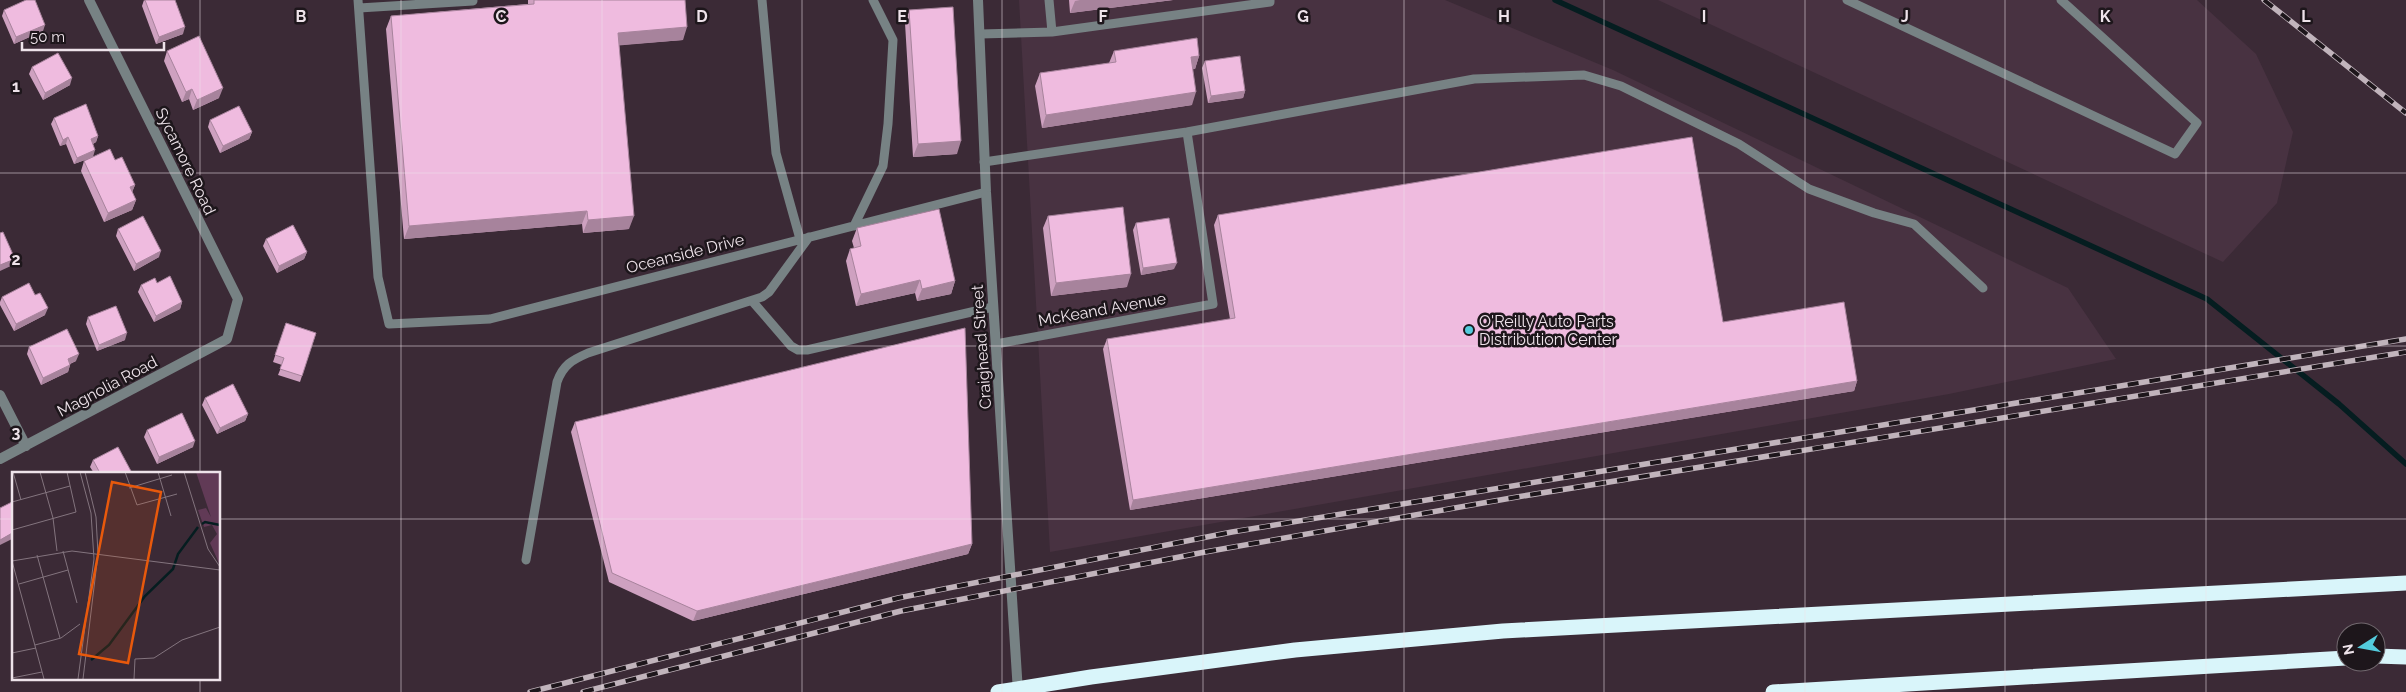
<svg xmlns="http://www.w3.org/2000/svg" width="2406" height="692" font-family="Raleway,sans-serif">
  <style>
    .built { fill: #483241 }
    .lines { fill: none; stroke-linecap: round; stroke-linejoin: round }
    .stream { stroke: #051d20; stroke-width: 5.5 }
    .service { stroke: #778284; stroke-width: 9 }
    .minor { stroke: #778284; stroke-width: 10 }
    .tertiary { stroke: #778284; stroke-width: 10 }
    .motorway { stroke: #d9f5fa; stroke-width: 15 }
    .rail-casing { stroke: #c1b4bc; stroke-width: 5.5 }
    .rail { stroke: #1d161b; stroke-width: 4; stroke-dasharray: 11; stroke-linecap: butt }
    .wall { fill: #cea1c0 }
    .shaded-wall { fill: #a7839c }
    .building { fill: #efbbdf; stroke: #a7839c }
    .grid { fill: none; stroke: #eee3ea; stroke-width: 1; stroke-opacity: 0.55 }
    .poi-dot { fill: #53cbdc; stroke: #1d161b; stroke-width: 2 }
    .labels { text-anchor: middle; stroke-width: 5; stroke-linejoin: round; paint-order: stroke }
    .street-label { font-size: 16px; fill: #eee3ea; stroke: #1d161b }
    .poi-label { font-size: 16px; fill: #eee3ea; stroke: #1d161b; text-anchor: start }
    .inset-river { fill: none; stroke: #051d20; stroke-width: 2.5 }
    .inset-road { fill: none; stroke: #83747e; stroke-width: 1 }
    .view { fill: #e8590c; fill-opacity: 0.15; stroke: #e8590c; stroke-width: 2.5 }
    .inset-edge { fill: none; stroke: #eee3ea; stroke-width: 2.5 }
    .grid-label { font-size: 16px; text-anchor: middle; font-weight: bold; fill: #eee3ea; stroke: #1d161b; stroke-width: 5; stroke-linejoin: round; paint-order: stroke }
  </style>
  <rect width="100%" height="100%" fill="#3b2a36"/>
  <path class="built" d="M1019 0H1445L1613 70 2068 288 2116 359 1949 394 1050 552Z
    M1658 0H2197L2256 54 2293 132 2277 203 2223 262Z"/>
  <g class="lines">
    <path class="stream" d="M1555 0 2207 299 2339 404 2406 464"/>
    <path class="service" d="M358 0 378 277 389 324 490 319 986 192
      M762 0 776 153 800 239
      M1049 0 1052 32
      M1847 0 2175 154 2197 123 2061 0
      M359 8 473 1
      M980 34 1052 32 1270 2V0
      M984 162 1187 132 1474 79 1584 75 1621 86 1739 144 1809 189 1874 213 1914 224 1983 288
      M854 226 883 166 888 124 893 40 873 0
      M753 302 791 346 798 350H807L993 307
      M996 344 1213 304 1187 132
      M526 560 557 382C563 365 572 360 588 353L762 297 769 292 809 237"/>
    <path class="minor" d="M0 395 26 446
      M0 459 227 339 238 299 89 0"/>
    <path class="tertiary" d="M978 0 986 192 1018 692"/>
    <path class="motorway" d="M2376 656 2406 657
      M998 692 1091 677 1295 650 1503 631 2406 583
      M1773 692 2346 658"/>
    <g class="rail-casing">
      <path id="rail" d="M2264 0 2406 113
        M530 692 898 598 1232 532 2406 339
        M583 692 901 611 1205 552 1517 497 2406 352"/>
    </g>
    <use href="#rail" class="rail"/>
  </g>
  <path class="wall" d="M144 0 183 34 156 44 142 6Z
    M528 0H685L683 40 619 45 629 229 583 233 582 224 404 239 386 29 391 16 528 4Z
    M1069 0H1173L1070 13Z
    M4 10 43 31 14 44 2 16Z
    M909 10 957 154 913 157 905 23Z
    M167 51 219 98 193 110 189 99 182 102 164 61Z
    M1114 51 1199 56 1195 69H1193L1192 105 1042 128 1035 86 1040 73 1109 63Z
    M1205 61 1245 91 1243 98 1208 103 1202 68Z
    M32 67 70 85 43 100 29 74Z
    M54 118 98 136 96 142 93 144V157L74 164 66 144 60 146 51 124Z
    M210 120 252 132 249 139 220 153 208 127Z
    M115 160 135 185 132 192 136 200 132 210 104 222 81 171 84 161Z
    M1218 215 1723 322 1857 381 1854 391 1130 510 1103 349 1107 339 1230 319 1214 225Z
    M1048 216 1127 287 1051 296 1043 228Z
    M1136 223 1174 269 1141 275 1133 230Z
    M857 228 955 281 951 294 917 301 915 293 856 306 846 261 850 249 854 248 852 241Z
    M118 229 159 257 134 271 116 236Z
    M266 239 307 252 304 259 277 273 263 246Z
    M141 285 182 302 180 309 154 322 138 292Z
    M35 295 45 315 14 331 0 305V302L2 297Z
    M88 317 125 340 97 351 86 324Z
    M286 323 316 333 300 382 278 375 282 365 273 362Z
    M29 347 76 361 70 364V365L68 372 41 385 27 354Z
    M205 398 248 414 245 421 217 434 202 405Z
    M575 422 972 544 968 554 693 621 609 582 571 432Z
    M147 430 193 447 157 464 144 437Z
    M93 460 132 473H94L90 467Z"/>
  <path class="shaded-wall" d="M1080 0H1173L1070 13 1075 1Z
    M45 25 43 31 14 44 16 37Z
    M185 27 183 34 156 44 159 37Z
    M687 27 683 40 613 46 618 33Z
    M1199 56 1195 69 1186 70 1191 57Z
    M72 78 70 85 43 100 45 93Z
    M223 88 219 98 193 110 197 100Z
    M192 89 189 99 182 102 186 92Z
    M1245 91 1243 98 1208 103 1211 96Z
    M1196 92 1192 105 1042 128 1046 115Z
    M252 132 249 139 220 153 223 146Z
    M98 136 96 142 89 146 91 139Z
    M68 137 66 144 60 146 63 140Z
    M961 141 957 154 913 157 918 144Z
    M95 150 93 157 74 164 77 158Z
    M135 185 131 195 130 187Z
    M136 200 132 210 104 222 108 213Z
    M587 211 582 224 404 239 409 226Z
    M634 216 629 229 583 233 588 220Z
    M161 251 159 257 134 271 136 264Z
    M307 252 304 259 277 273 279 266Z
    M15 259 13 265 0 271V265Z
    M1177 263 1174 269 1141 275 1143 268Z
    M1131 274 1127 287 1051 296 1056 283Z
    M920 280 915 293 856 306 861 294Z
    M955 281 951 294 917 301 922 289Z
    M182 302 180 309 154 322 156 316Z
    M48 308 45 315 14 331 16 324Z
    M127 333 125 340 97 351 99 345Z
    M79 354 76 361 65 366 68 359Z
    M70 365 68 372 41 385 43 378Z
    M1857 381 1854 391 1130 510 1133 500Z
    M248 414 245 421 217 434 220 428Z
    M195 441 193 447 157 464 159 457Z
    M14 532V538L0 545V540Z
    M972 544 968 554 693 621 697 611Z"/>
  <path class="building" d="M26 0H35L45 25 16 37 4 10Z
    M145 0H175L185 27 159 37Z
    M534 0H685L687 27 618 33 634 216 588 220 587 211 409 226 391 16 534 4Z
    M953 7 961 141 918 144 909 10Z
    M199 36 223 88 197 100 192 89 186 92 167 51Z
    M1197 38 1199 56 1191 57 1196 92 1046 115 1040 73 1116 62 1114 51Z
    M58 53 72 78 45 93 32 67Z
    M1240 56 1245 91 1211 96 1205 61Z
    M86 104 98 136 91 139 95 150 77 158 68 137 63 140 54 118Z
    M239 106 252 132 223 146 210 120Z
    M1692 137 1723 322 1844 302 1857 381 1133 500 1107 339 1235 318 1218 215Z
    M110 149 115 160 122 157 135 185 130 187 136 200 108 213 84 161Z
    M1123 207 1131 274 1056 283 1048 216Z
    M939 209 955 281 922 289 920 280 861 294 850 249 861 246 857 228Z
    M143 216 161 251 136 264 118 229Z
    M1169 218 1177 263 1143 268 1136 223Z
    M293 225 307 252 279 266 266 239Z
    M3 232 15 259 0 265V233Z
    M170 276 182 302 156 316 141 285 155 278 157 283Z
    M29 283 35 295 40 293 48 308 16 324 2 297Z
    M116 306 127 333 99 345 88 317Z
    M286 323 316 333 302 376 280 369 284 358 275 355Z
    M965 328 972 544 697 611 612 573 575 422Z
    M67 329 79 354 68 359 70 365 43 378 29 347Z
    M233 384 248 414 220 428 205 398Z
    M182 413 195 441 159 457 147 430Z
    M118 447 132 473H100L93 460Z
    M12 502 14 506V532L0 540V508Z"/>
  <path class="grid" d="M200 0V473M401 0V692M602 0V692M802 0V692M1002 0V692M1203 0V692M1404 0V692M1604 0V692M1805 0V692M2005 0V692M2206 0V692M0 173H2406M0 346H2406M0 519H14M219 519H2406M200 678V692"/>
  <circle class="poi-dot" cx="1469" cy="330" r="5"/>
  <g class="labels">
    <g class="street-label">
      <text transform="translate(186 161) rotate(64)" y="6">Sycamore Road</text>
      <text transform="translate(685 253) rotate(-14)" y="6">Oceanside Drive</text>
      <text transform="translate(1102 309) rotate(-10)" y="6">McKeand Avenue</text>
      <text transform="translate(981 347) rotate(-94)" y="6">Craighead Street</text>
      <text transform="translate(107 386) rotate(-28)" y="6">Magnolia Road</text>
    </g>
    <g class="poi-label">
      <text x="1479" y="327">O'Reilly Auto Parts<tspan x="1479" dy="18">Distribution Center</tspan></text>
    </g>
  </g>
  <g transform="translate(12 472)">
    <rect width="208" height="208" fill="#3b2a36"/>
    <path d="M184 0H207V91L198 71 205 62 200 53 192 55 186 38 194 36 199 45Z" fill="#613a56"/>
    <path class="inset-river" d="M190 52 193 50 208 53M79 188 97 173 133 124 161 97 166 82 186 55"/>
    <path class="inset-road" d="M1 0 9 28M28 0 41 46 45 79M113 0 125 33 165 22M146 0 159 44M172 0 196 77 208 95M117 16 160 3M0 30 58 14M0 58 64 40 55 0M51 79 65 131M25 83 48 166M0 89 60 79 208 98M0 89 32 207M7 112 56 98M23 173 49 166 68 152M0 181 24 176M0 206 30 200M66 207 82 87 79 41 68 0M71 207 86 82 84 45 73 0M122 207 123 187 142 186 170 168 208 155"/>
    <path class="view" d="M100 10 149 20 116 191 67 182Z"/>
    <rect width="208" height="208" class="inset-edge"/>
  </g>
  <g class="grid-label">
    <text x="301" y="22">B</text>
    <text x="501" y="22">C</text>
    <text x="702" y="22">D</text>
    <text x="902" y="22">E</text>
    <text x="1103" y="22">F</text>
    <text x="1303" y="22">G</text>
    <text x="1504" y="22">H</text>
    <text x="1704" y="22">I</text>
    <text x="1905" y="22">J</text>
    <text x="2105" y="22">K</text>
    <text x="2306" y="22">L</text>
    <text x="16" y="92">1</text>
    <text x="16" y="265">2</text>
    <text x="16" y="438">3</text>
  </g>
  <g transform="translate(2361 647) rotate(259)"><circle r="24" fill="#1d161b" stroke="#71686e"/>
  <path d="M0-4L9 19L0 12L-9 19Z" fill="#53cbdc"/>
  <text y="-8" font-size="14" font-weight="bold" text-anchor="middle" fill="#eee3ea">N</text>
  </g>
  <path d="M22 42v8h142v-8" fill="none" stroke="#eee3ea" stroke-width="2.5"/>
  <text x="30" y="42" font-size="15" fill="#eee3ea" stroke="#1d161b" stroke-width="4" paint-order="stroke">50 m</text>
</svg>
